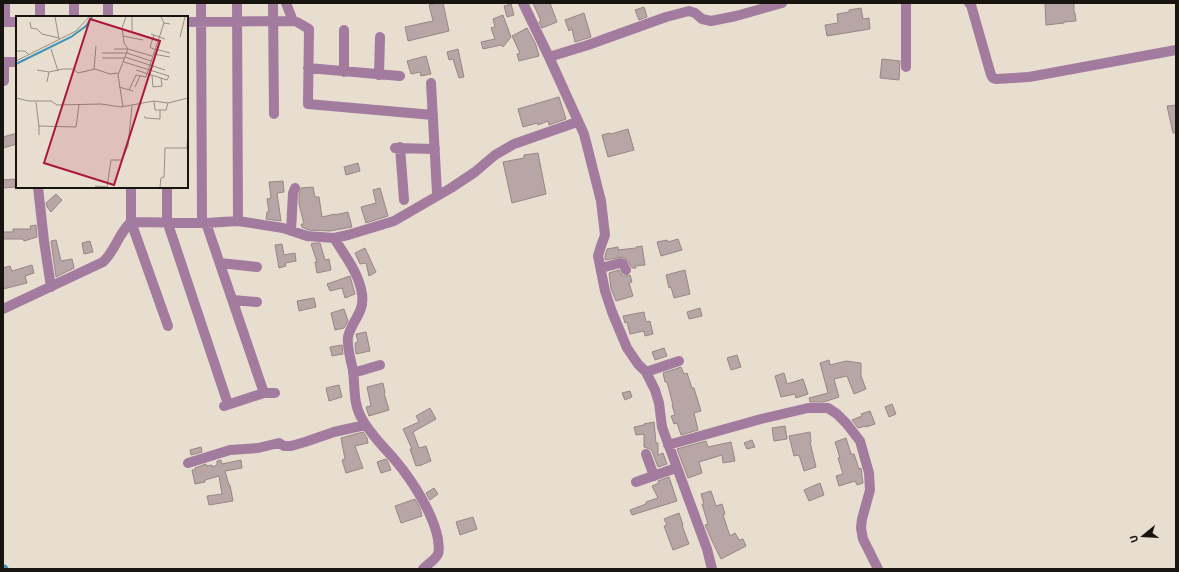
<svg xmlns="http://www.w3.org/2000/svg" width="1179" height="572" font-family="'Source Sans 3',sans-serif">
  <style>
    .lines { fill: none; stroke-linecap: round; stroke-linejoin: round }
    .canal { stroke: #4293b8; stroke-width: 9 }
    .building { fill: #b8a5a5; stroke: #988685 }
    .minor { stroke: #a37b9f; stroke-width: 10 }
    .inset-river { fill: none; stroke: #4293b8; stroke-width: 2 }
    .inset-road { fill: none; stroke: #958e83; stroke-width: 1 }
    .view { fill: #ac173d; fill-opacity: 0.15; stroke: #ac173d; stroke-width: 2 }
    .inset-edge { fill: none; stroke: #181510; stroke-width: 2 }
  </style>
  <rect width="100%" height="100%" fill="#e8ded0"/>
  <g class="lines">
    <path class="canal" d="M3 569H4"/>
  </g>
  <path class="building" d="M437 3H443L449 31 408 41 405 27 433 21 429 5Z
    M533 3H550L557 22 542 28 539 22 541 21Z
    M1045 3H1074V13H1075L1076 21 1064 22V23L1046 25Z
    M511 4 514 15 507 17 504 6Z
    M644 7 647 17 639 20 635 10Z
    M861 8 863 19 869 18 870 29 827 36 825 25 838 23 837 14 849 12V10Z
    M584 13 591 37 575 42 572 29 569 31 565 20Z
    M503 15 511 37 503 47 501 45 483 49 481 42 495 39 491 28 495 27 493 19Z
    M527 28 536 45 539 56 519 61 517 54 520 53 512 36Z
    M458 49 464 77 459 78 453 59 449 60 447 52Z
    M426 56 431 74 421 76 420 72 411 74 407 61Z
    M882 59 900 61 899 80 880 78Z
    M559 97 566 119 549 125 548 121 538 125 537 123 523 127 518 109Z
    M1176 105V133H1173L1167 106Z
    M628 129 634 150 608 157 602 135 610 133 611 134Z
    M17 133V144L3 148V137Z
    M538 153 546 194 512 203 503 162 524 158V155Z
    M358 163 360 171 346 175 344 167Z
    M15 179V187L3 188V180Z
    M283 181 284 192 277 193 281 221 266 219 267 212H269L267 199 271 198 269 182Z
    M313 187 315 197H319L322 217 335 214V215L348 212 352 227 330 231 308 230 302 227 301 224H304L299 204V194L301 188Z
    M380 188 388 216 366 223 361 207 376 203 373 190Z
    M56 194 62 200 51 212 47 207 46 203Z
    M36 225 37 237 24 241 23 239H3V232H13V229H31L30 226Z
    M678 239 682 250 661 256 657 242 667 240 668 242Z
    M56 240 61 261 72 259 74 268 56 277 51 241Z
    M90 241 93 252 84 254 82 243Z
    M315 243H320L325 260 329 259 331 270 317 273 315 262H317L311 244Z
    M282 244 284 255 295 253 296 261 285 263 286 266 279 268 275 245Z
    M642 246 645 265 635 266 636 268H632L628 261 622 257 605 260V256L607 249 618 247V250L636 248V247Z
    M365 248 376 272 369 276 366 263 360 264 355 253Z
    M32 265 34 273 25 276 27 283 3 289V268L10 266 12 271Z
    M619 270 623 276H626L630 275 632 282 629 283 633 296 616 301 611 289 609 273Z
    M685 270 690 294 674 298 671 287 669 288 666 275Z
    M350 276 355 294 345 298 342 288 330 291 327 284Z
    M314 298 316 307 299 311 297 301Z
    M700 308 702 316 689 319 687 312Z
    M344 309 348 321 344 328 335 330 331 313Z
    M644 312 646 322 650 321 653 334 645 336 644 331 630 334 627 322 625 323 623 316Z
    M366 332 370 351 356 354 355 343 358 342 356 334Z
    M342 345 343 354 332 356 330 347Z
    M664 348 667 356 655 360 652 352Z
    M737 355 741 367 731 370 727 358Z
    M829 360 830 365 846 361 861 363V376L866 389 854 394 847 376 834 379 839 397 824 402H810L809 398 828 393 820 363Z
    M681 367 684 374 687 373 692 388H694L701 411 694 413 698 430 681 435 677 423 674 424 671 416 675 415 672 405H673L667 382H665L663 373Z
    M784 373 787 384 803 379 808 394 796 398 795 394 781 397 775 376Z
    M383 383 385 393H384L389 410 369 416 366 407 371 406 367 387Z
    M339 385 342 397 329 401 326 388Z
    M630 391 632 397 625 400 622 393Z
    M892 404 896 414 889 417 885 407Z
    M430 408 436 419 413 432 419 448 426 446 431 461 419 466V465L416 466 410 449H412L403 429 419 422 416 416Z
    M870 411 875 424 866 427V426L858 428 852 420 862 416 861 414Z
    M654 422 656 443H658V455L663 453 667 464 658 467 652 451 650 449 644 447V434L636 435 634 427 644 425V424Z
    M785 426 787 439 774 441 772 428Z
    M363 432 367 438 368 443 355 446 363 468 346 473 342 460 345 459 341 438Z
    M810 432 811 442H810L816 467 804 471 799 455 794 456 789 436Z
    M846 438 851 454H854L859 469 861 468 863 483 857 485 855 481 839 486 836 476 843 474 838 458H840L835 442Z
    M752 440 755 447 747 449 744 443Z
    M706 441 708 447 731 442 735 461 723 463 722 455 699 462 702 473 688 478 677 449Z
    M201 447 202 452 191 455 190 450Z
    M386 459 388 462 391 470 381 473 377 462Z
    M221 460 222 464 241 460 242 468 225 471 229 485H230L233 501 209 505 207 496 222 494 219 476 205 480V482L195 484 192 470H195V468L206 464V466L212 465V467L217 465V461Z
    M669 477 677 501 632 515 630 510 646 504V502L658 498 652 486 659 483 658 481Z
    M820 483 824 495 809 501 804 490Z
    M434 488 438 494 430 500 426 493Z
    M711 491 716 506 722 504 725 514 723 515 730 536 735 533 739 540 743 539 746 546 721 559 712 541 705 525 708 524 702 504H704L701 494Z
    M415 499 420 508 422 516 401 523 395 506Z
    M679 513 683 525H682L689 544 673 550 664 526 667 525 664 519Z
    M473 517 477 529 460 535 456 522Z"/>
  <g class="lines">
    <path class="minor" d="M5 3V22
      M40 3V17
      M74 3V17
      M108 3V17
      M201 3 202 222
      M237 3 238 221
      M273 3 274 114
      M286 3 293 21
      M523 3 549 57 584 134 601 201 605 235 601 246 598 256 605 291 612 312 627 348 638 364 646 372 655 390 659 403 662 427 707 549 712 569
      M906 3V67
      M969 3 971 5 991 75 993 78 996 79 1029 77 1176 50
      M3 22H17
      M187 22 293 21 297 22 309 29 308 104 433 115
      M549 57 588 45 666 17 689 11 695 13 702 19 711 21 736 16 782 3
      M3 62H17
      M308 68 400 76
      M344 72V30
      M379 75 380 37
      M4 81V62
      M431 83 437 193
      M400 147 404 200
      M395 148 435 149
      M38 187 44 241 51 287
      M131 187V222L168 326
      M167 187V221L228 404
      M206 223 264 393
      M291 231 293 193 295 188
      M334 238C345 256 359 273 362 294 365 313 351 321 348 337 347 343 351 362 353 370 355 385 353 403 361 417 369 433 383 446 395 460 412 480 433 513 438 539 438 544 440 549 438 554 435 560 428 564 423 569
      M220 263 257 267
      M601 268 620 263 623 264 626 270
      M233 300 257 302
      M3 309 103 262C115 251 118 234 131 222L206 223 238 221 283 228 307 236 334 238 348 235 394 221 451 188 475 172 495 155 514 144 577 122
      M646 372 679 361
      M353 373 380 365
      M224 406 264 393H275
      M668 445 761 419 808 408H828L837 414 846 423 860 441 869 473 870 490 862 519 861 528 863 539 878 569
      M646 454 654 476
      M188 463 230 450 258 448 279 443 284 446H291L305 442 334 432 365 425
      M636 482 676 468"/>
  </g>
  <g transform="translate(16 16)">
    <rect width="172" height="172" fill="#e8ded0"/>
    <path class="inset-river" d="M0 48 55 21 70 10 76 1"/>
    <path class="inset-road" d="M39 1 43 23M110 1 106 12 108 27 112 33M145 1 148 7 154 8M14 6 15 12 21 13 26 18 43 22M116 15V1M135 18 149 23M138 19 134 31 139 34M107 20 127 24M164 21 169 1M35 33 42 55M98 33H112L136 40M139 33 154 37M0 35H9L13 39M86 37H111L135 45M137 38 154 41M109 41 149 54M86 42H109M0 45 60 15 73 1M108 46 153 60 151 64 120 54M78 53 80 30M21 54 33 56M136 59 137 71 146 70 145 62M31 66 33 56 47 53H57L62 57 79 53 94 58 102 57M103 71 117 75M119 71 124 60M113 74 120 59 130 61 148 7M0 82 13 85H35L41 89 85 88 105 91 138 85 152 87 172 82M138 85 139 94H144M20 86 23 111M107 91 102 59 112 33M129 100V102L144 103V94H150L152 87M23 119V110L60 111 63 89M79 170 91 171M91 171 95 144H106L112 130 116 90M144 171 145 162 148 161 149 132H171L172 111"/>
    <path class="view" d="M74 3 144 25 98 169 28 147Z"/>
    <rect width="172" height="172" class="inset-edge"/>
  </g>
  <rect width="1179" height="572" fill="none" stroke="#181510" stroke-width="8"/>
  <g transform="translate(1143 536) rotate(252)" stroke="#e8ded0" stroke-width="3" paint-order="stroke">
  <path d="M0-3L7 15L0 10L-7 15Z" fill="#181510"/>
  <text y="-6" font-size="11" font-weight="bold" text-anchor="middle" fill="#181510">U</text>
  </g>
</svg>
